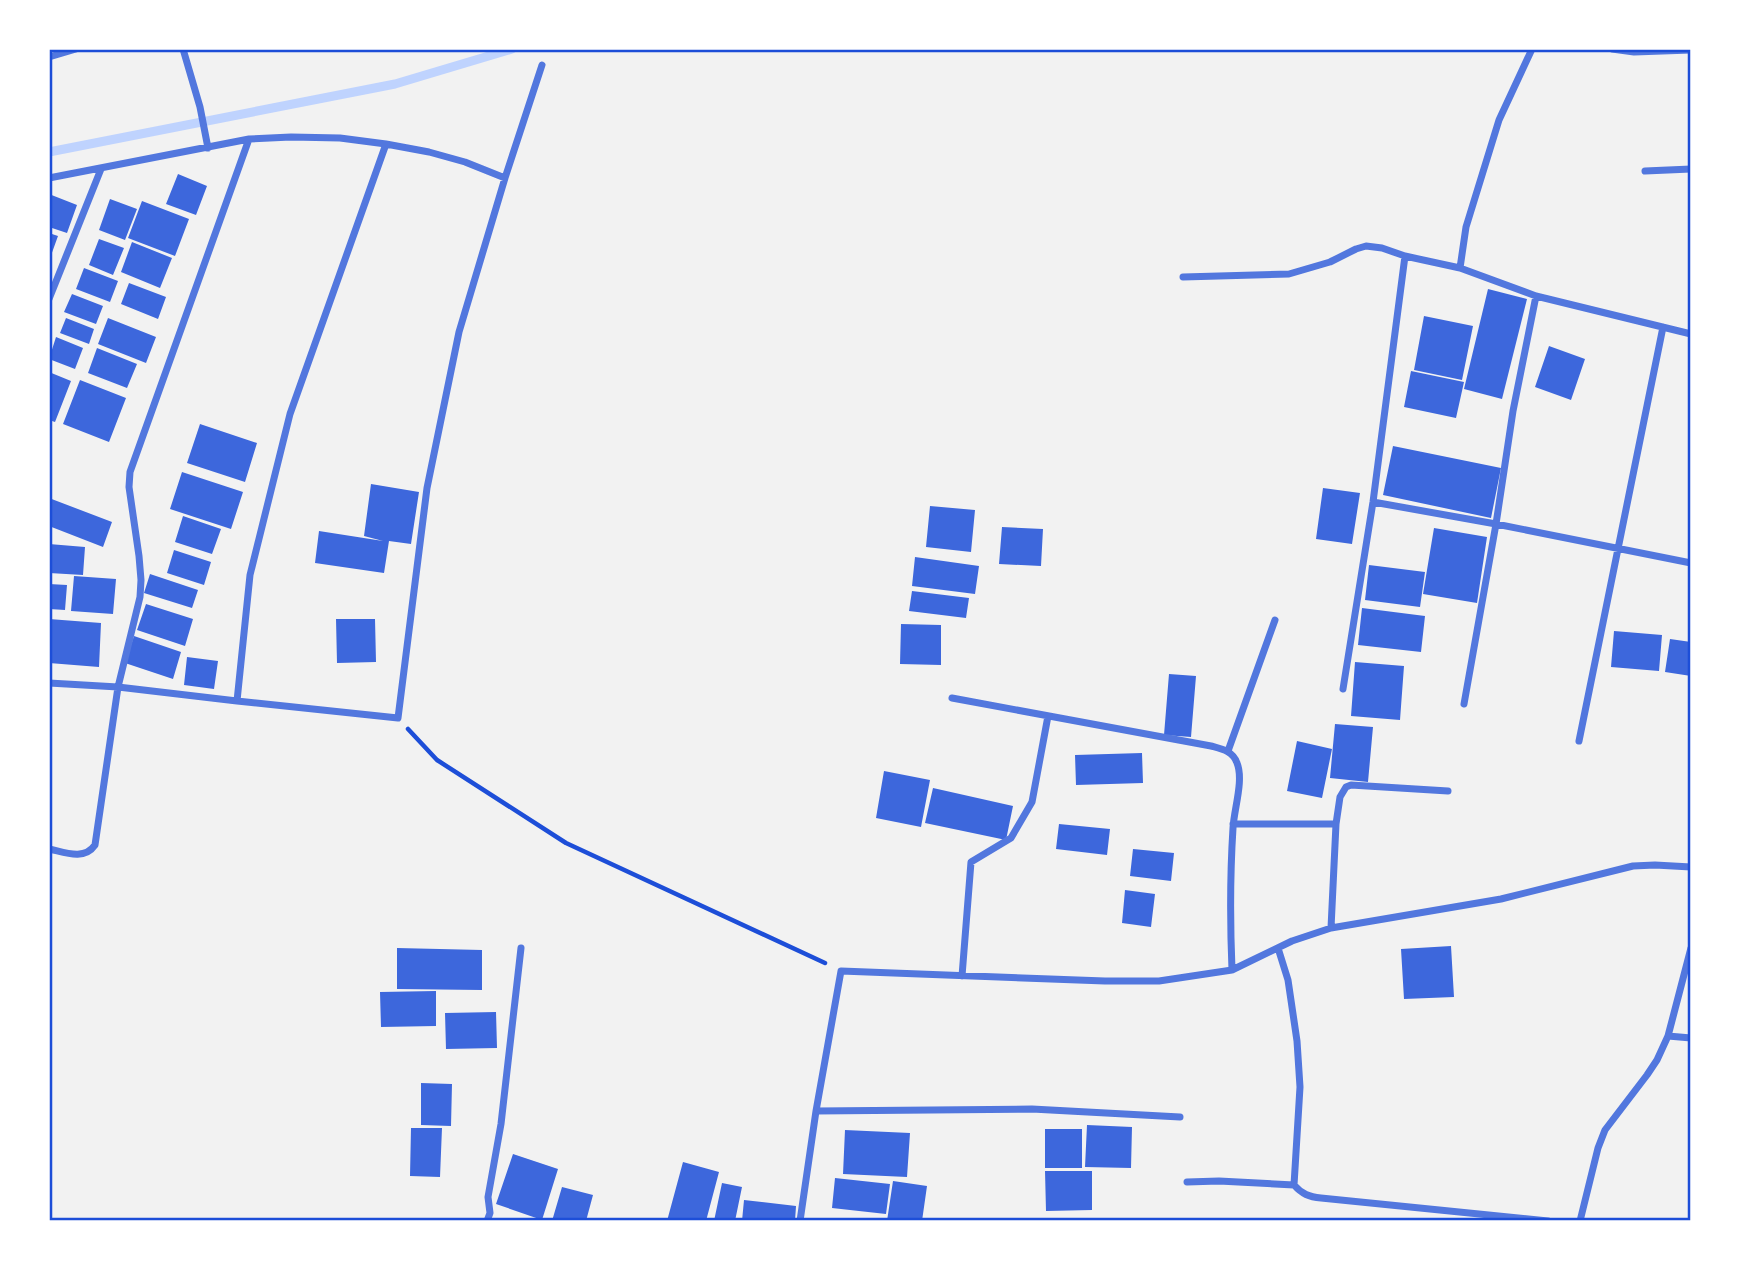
<svg xmlns="http://www.w3.org/2000/svg" width="1740" height="1270" font-family="'Sofia Sans Condensed',sans-serif">
  <style>
    .lines { fill: none; stroke-linecap: round; stroke-linejoin: round }
    .stream { stroke: #bfd3fe; stroke-width: 9 }
    .building { fill: #3d67dc }
    .path { stroke: #1d4ed8; stroke-width: 4.5 }
    .minor { stroke: #5277de; stroke-width: 7 }
    .neatline { fill: none; stroke: #1d4ed8; stroke-width: 2.5 }
  </style>
  <rect width="100%" height="100%" fill="#f2f2f2"/>
  <g class="lines">
    <path class="stream" d="M49 152 395 84 512 49"/>
  </g>
  <path class="building" d="M178 174 207 186 196 215 166 204Z
    M49 194 77 205 67 233 49 227Z
    M110 199 137 209 125 240 99 230Z
    M142 201 189 219 175 256 128 238Z
    M49 233 58 236 49 261Z
    M99 239 124 248 113 275 89 265Z
    M132 242 172 258 160 288 121 272Z
    M84 268 118 281 110 302 76 289Z
    M129 283 166 297 158 319 121 304Z
    M1488 289 1527 299 1502 399 1464 389Z
    M72 294 103 306 96 324 64 312Z
    M1424 316 1473 326 1462 380 1414 370Z
    M66 318 94 329 89 344 60 333Z
    M108 318 156 337 146 363 98 344Z
    M56 337 83 348 75 369 49 359Z
    M1549 346 1585 359 1571 400 1535 387Z
    M97 348 137 364 127 388 88 373Z
    M1411 371 1464 382 1456 418 1404 407Z
    M49 372 71 381 55 422 49 420Z
    M80 380 126 398 109 442 63 424Z
    M200 424 257 443 245 482 187 463Z
    M1393 446 1501 468 1491 518 1383 495Z
    M182 472 243 492 231 529 170 509Z
    M371 484 419 492 411 544 389 541 384 573 315 563 319 531 383 541 364 536Z
    M1323 488 1360 493 1352 544 1316 539Z
    M49 498 112 522 103 547 49 526Z
    M930 506 975 510 971 552 926 547Z
    M183 516 221 529 212 554 175 542Z
    M1002 527 1043 529 1041 566 999 564Z
    M1434 528 1487 537 1477 603 1423 594Z
    M49 544 85 547 83 575 49 573Z
    M174 550 211 562 204 585 167 573Z
    M915 557 979 566 975 594 912 586Z
    M1369 565 1425 572 1420 607 1365 600Z
    M150 574 198 590 192 608 144 593Z
    M74 576 116 579 113 614 71 611Z
    M49 584 67 585 65 610 49 609Z
    M912 591 969 598 966 618 909 611Z
    M146 604 193 619 185 646 137 630Z
    M1362 608 1425 616 1421 652 1358 645Z
    M49 619 101 623 99 667 49 663Z
    M336 619H375L376 662 337 663Z
    M901 624 941 625V665L900 664Z
    M1614 631 1662 635 1659 671 1611 667Z
    M134 636 181 652 173 679 125 663Z
    M1670 639 1691 642V676L1665 672Z
    M187 657 218 661 214 689 184 685Z
    M1355 662 1404 666 1400 720 1351 716Z
    M1169 674 1196 676 1191 737 1164 735Z
    M1335 724 1373 727 1368 782 1330 778Z
    M1297 741 1332 749 1322 798 1287 791Z
    M1142 753 1143 783 1076 785 1075 755Z
    M884 771 930 780 921 827 876 818Z
    M933 788 1013 806 1006 840 925 823Z
    M1059 824 1110 829 1107 855 1056 849Z
    M1133 849 1174 853 1171 881 1130 876Z
    M1125 890 1155 894 1151 927 1122 923Z
    M1451 946 1454 997 1404 999 1401 949Z
    M397 948 482 950V990L397 989Z
    M436 991V1026L381 1027 380 992Z
    M496 1012 497 1048 446 1049 445 1013Z
    M421 1083 452 1084 451 1126 421 1125Z
    M1087 1125 1132 1127 1131 1168 1085 1167Z
    M411 1128H442L440 1177 410 1176Z
    M1045 1129H1082V1168H1045Z
    M845 1130 910 1133 907 1177 843 1174Z
    M513 1154 558 1169 542 1220 496 1204Z
    M683 1162 719 1172 706 1221H667Z
    M1045 1171H1092V1210L1046 1211Z
    M835 1178 890 1184 886 1214 832 1208Z
    M893 1181 927 1186 922 1221H887Z
    M722 1183 742 1187 735 1221H714Z
    M562 1187 593 1195 586 1221H552Z
    M744 1200 796 1206 795 1221H742Z"/>
  <g class="lines">
    <path class="path" d="M408 729 437 760 566 843 825 963"/>
    <path class="minor" d="M183 49 200 107 208 148
      M1612 49 1634 52 1691 50
      M49 57 76 49
      M386 144 429 152 465 162 505 178
      M1645 171 1691 169
      M49 178 249 139 291 137 340 138 386 144 290 414 250 575 237 701 118 687 95 845C84 861 64 852 49 849
      M1460 268 1466 227 1499 120 1532 49
      M1183 277 1289 274 1330 262 1356 249 1366 246 1382 248 1405 256
      M49 299 101 169
      M1373 502 1496 524 1691 563
      M49 683 118 687 140 597 141 580 139 556 129 487 130 472 249 139
      M1343 689 1373 502 1405 256 1460 268 1536 296 1691 334
      M952 698 1211 746C1222 749 1233 751 1237 763 1244 780 1234 809 1233 828 1230 875 1230 922 1232 970
      M237 701 398 718 427 488 459 332 505 178 542 65
      M1464 704 1496 524 1513 411 1536 296
      M1579 741 1663 327
      M1228 751 1275 620
      M1233 824H1336
      M1331 928 1336 824 1340 797 1346 787 1351 785 1448 791
      M1278 948 1288 980 1297 1041 1300 1087 1294 1185C1302 1194 1309 1197 1321 1198L1548 1221
      M962 976 971 862 1011 838 1032 802 1048 716
      M1668 1036 1691 1038
      M816 1111 1032 1109 1180 1117
      M1187 1182 1219 1181 1294 1185
      M487 1221 490 1213 488 1197 501 1124 521 948
      M800 1221 816 1111 841 971 1105 981H1159L1232 970 1292 941 1331 928 1501 899 1633 866 1655 865 1691 867
      M1580 1221 1598 1148 1605 1130 1647 1075 1657 1060 1668 1036 1691 948"/>
  </g>
  <rect width="1740" height="1270" fill="none" stroke="#ffffff" stroke-width="102"/>
  <rect x="51" y="51" width="1638" height="1168" class="neatline"/>
</svg>
